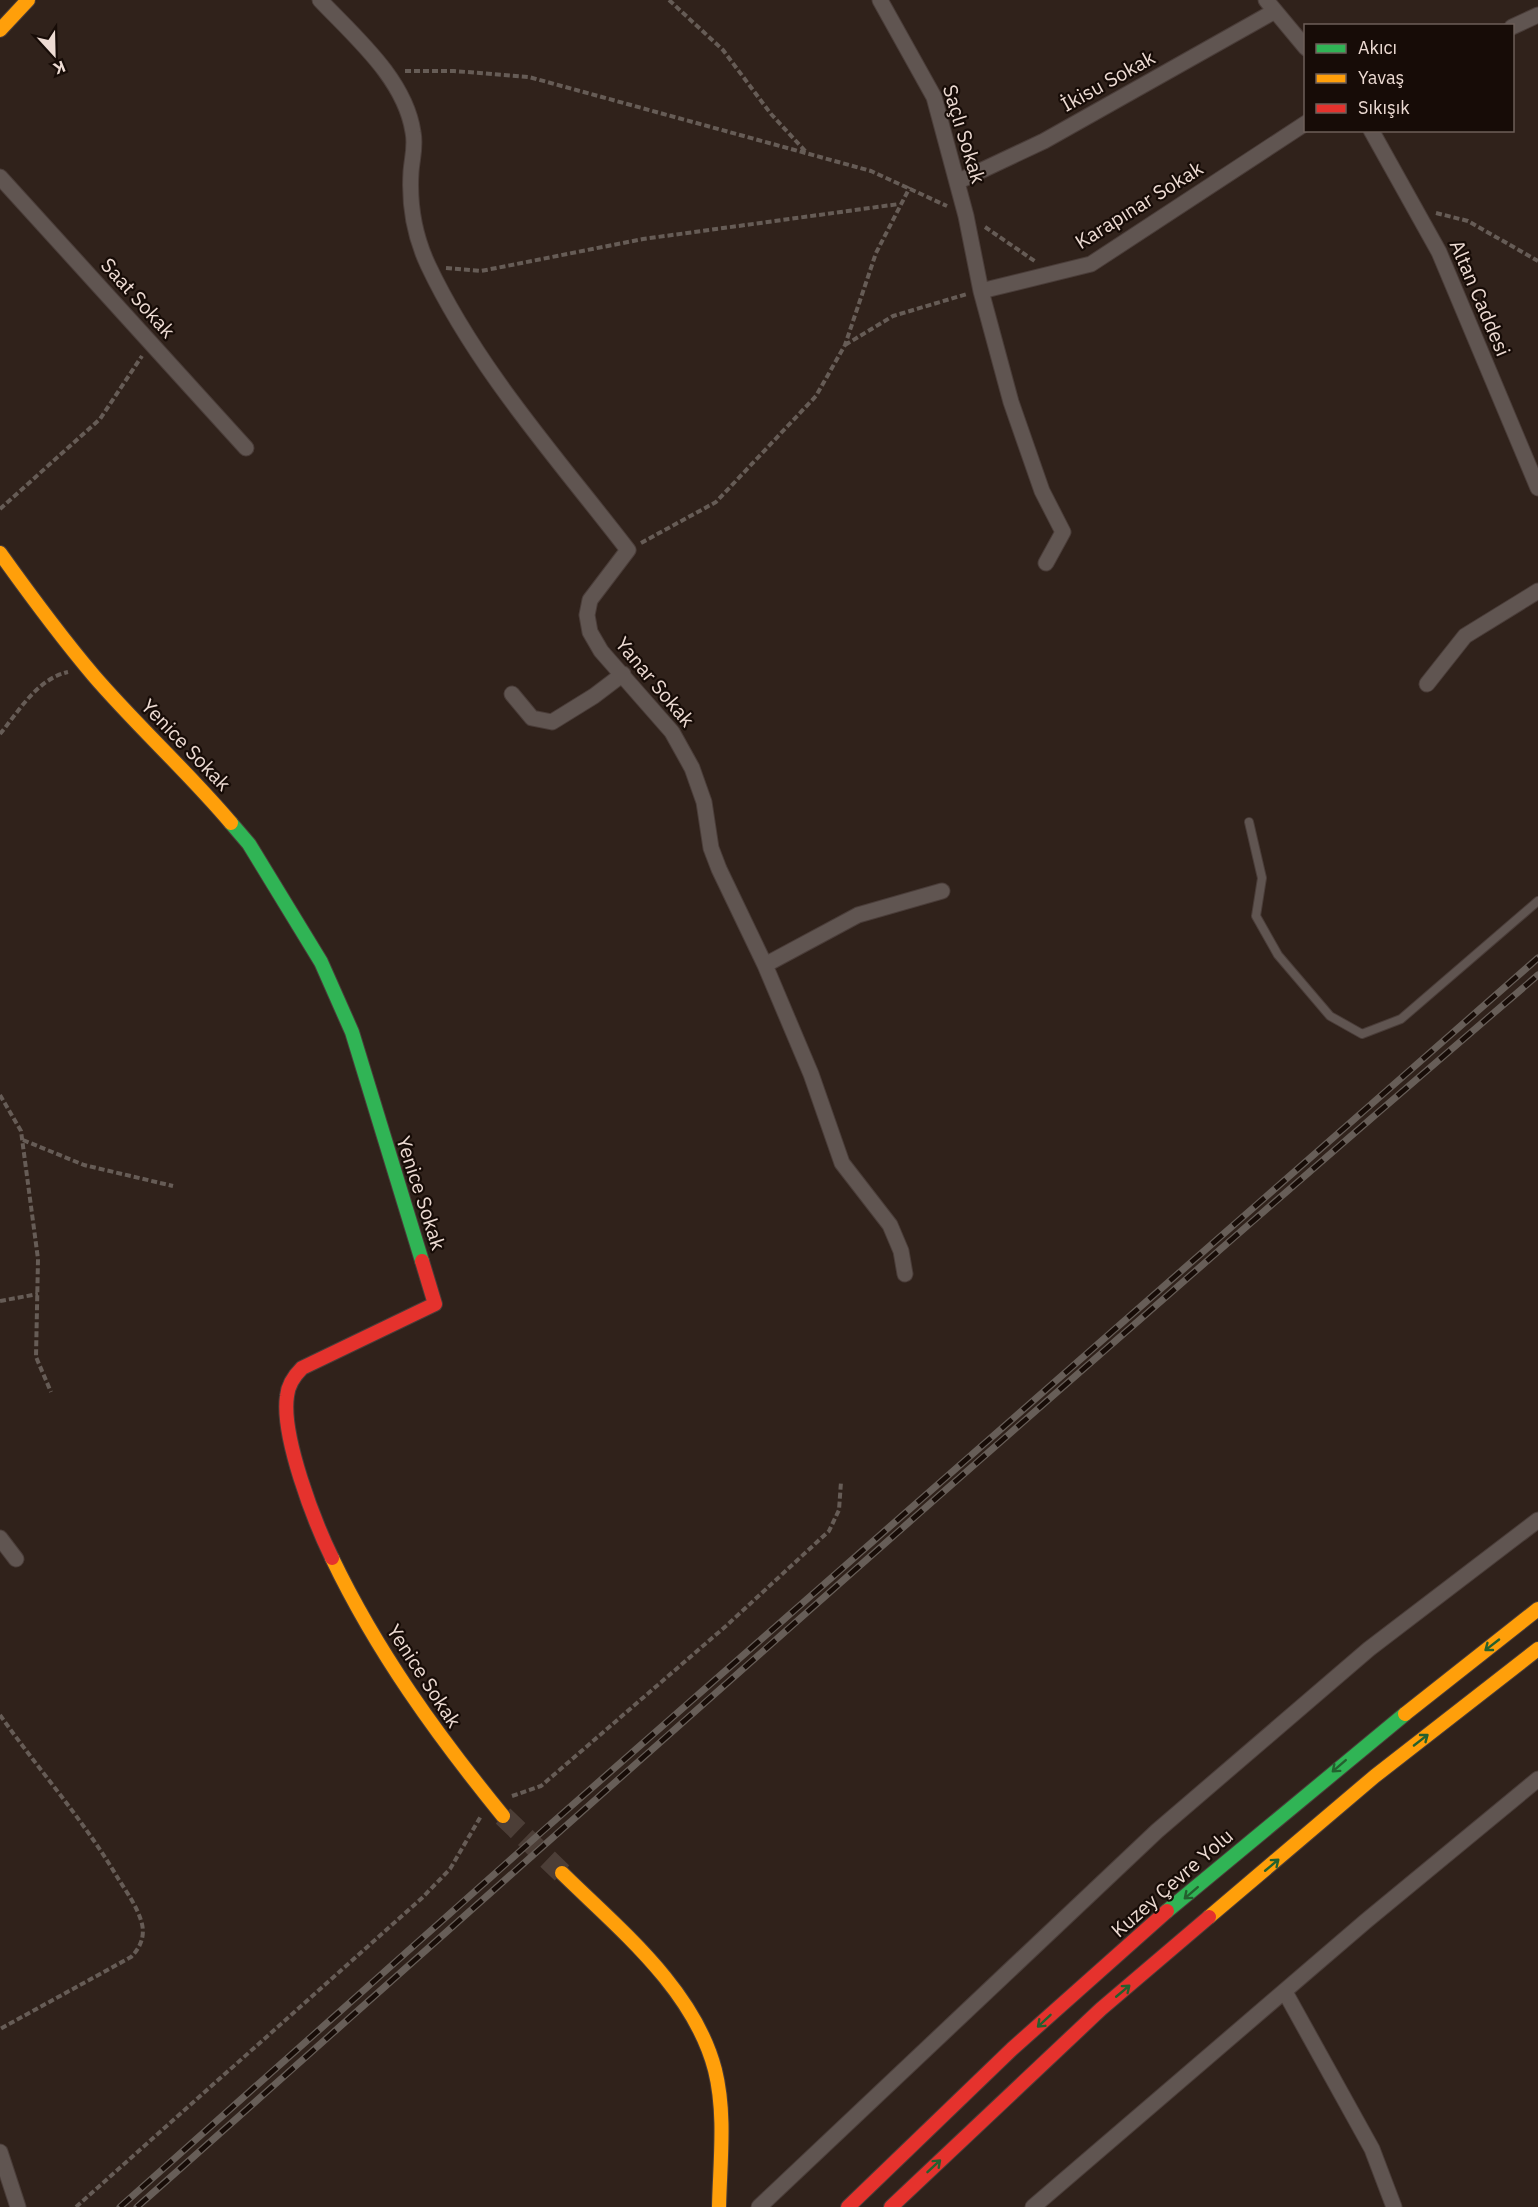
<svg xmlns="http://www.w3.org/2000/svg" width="1538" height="2207" font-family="'IBM Plex Sans',sans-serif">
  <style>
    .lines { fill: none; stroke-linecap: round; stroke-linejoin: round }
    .secondary-tunnel { stroke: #4c3e37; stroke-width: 21; stroke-dasharray: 21 10; stroke-linecap: butt }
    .lane-casing { stroke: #4a3d39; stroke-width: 10 }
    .street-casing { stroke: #4a3d39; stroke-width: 17 }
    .fast-casing { stroke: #4a3d39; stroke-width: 16 }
    .slow-casing { stroke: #4a3d39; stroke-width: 16 }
    .jam-casing { stroke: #4a3d39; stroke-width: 16 }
    .path { stroke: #665c56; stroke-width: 4; stroke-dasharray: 6 3; stroke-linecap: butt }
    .lane { stroke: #605551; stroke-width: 8 }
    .street { stroke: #605551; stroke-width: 15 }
    .fast { stroke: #30b455; stroke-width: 14 }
    .slow { stroke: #ff9f0a; stroke-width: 14 }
    .jam { stroke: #e5322d; stroke-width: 14 }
    .rail-casing { stroke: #675e58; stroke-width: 7 }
    .rail { stroke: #170c07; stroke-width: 4.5; stroke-dasharray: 14; stroke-linecap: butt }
    .oneway { stroke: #24602e }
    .labels { text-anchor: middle; stroke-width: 4.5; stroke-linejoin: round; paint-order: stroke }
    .street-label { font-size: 20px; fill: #eddbd3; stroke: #170c07 }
  </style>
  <rect width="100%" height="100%" fill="#30221b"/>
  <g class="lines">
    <path class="secondary-tunnel" d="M503 1816 562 1873"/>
    <g class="lane-casing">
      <path id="lane" d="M1249 822 1262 878 1256 916 1278 955 1330 1016 1362 1034 1401 1019 1538 901"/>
    </g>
    <g class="street-casing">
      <path id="street" d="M320 0C355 37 405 79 413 132 416 146 412 158 411 172 409 204 414 235 428 265 477 369 558 459 628 550L590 600 587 615 590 632 601 651 672 732 692 768 704 802 711 848 719 869 765 965 811 1074 842 1163 890 1225 901 1251 905 1274
        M880 0 934 97 966 216 981 291 1011 402 1042 491 1063 532 1046 563
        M1266 0 1306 48
        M1512 27 1538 15
        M1371 130 1439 252 1538 488
        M0 177 246 448
        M957 182 1044 141 1275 11
        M981 291 1091 264 1306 123
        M1427 684 1465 636 1538 591
        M512 694 532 718 552 722 594 696 623 674
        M765 965 858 915 942 891
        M0 1538 16 1559
        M1285 1992 1372 2149 1394 2207
        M0 2152 18 2207
        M759 2207 1157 1831 1369 1649 1538 1520
        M1033 2207 1366 1921 1538 1779"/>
    </g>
    <g class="fast-casing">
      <path id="fast" d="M231 823 249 844 321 962 352 1032 422 1261
        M1167 1911 1405 1714"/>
    </g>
    <g class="slow-casing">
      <path id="slow" d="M0 30 28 0
        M0 553C30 595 61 637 94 676 138 727 188 772 231 823
        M332 1558C377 1652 437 1735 503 1816
        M1405 1714 1538 1609
        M562 1873C619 1929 694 1989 715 2070 726 2114 720 2162 719 2207
        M1209 1917 1375 1776 1538 1649"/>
    </g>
    <g class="jam-casing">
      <path id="jam" d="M332 1558C314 1521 281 1436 287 1396 288 1385 294 1376 302 1368L435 1304 422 1261
        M848 2207 1012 2049 1167 1911
        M891 2207 1101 2009 1209 1917"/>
    </g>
    <path class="path" d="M669 0 723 50 771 114 807 153
      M405 71H454L529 77 871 171 947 206
      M1436 213 1468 221 1538 261
      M985 227 1036 262
      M446 268 481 271 643 239 899 204
      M845 345 893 316 967 294
      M0 509 100 419 142 356
      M641 543 716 502 816 396 845 345 876 253 910 187
      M0 734C19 711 37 679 68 672
      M0 1095 21 1131 38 1259 36 1357 51 1392
      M23 1140 84 1165 173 1186
      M0 1301 38 1294
      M0 1715C38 1769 82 1818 116 1875 125 1890 138 1907 142 1924 145 1937 140 1948 131 1957L0 2029
      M512 1796 541 1786 726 1626 829 1531 839 1510 841 1482
      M76 2207 422 1898 450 1869 481 1816"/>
    <use href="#lane" class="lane"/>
    <use href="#street" class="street"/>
    <use href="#fast" class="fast"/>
    <use href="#slow" class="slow"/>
    <use href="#jam" class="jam"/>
    <g class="rail-casing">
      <path id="rail" d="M120 2207 545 1829 1538 958
        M137 2207C602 1794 1066 1379 1538 975"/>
    </g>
    <use href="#rail" class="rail"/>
  </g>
  <defs><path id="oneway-shaft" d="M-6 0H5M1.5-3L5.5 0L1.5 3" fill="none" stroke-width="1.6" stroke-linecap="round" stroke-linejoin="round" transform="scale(1.5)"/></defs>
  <g class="oneway">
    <use href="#oneway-shaft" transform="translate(1492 1645) rotate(142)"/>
    <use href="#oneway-shaft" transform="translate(1421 1740) rotate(-38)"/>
    <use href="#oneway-shaft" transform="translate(1339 1766) rotate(139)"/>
    <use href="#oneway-shaft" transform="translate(1272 1865) rotate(-40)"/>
    <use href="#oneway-shaft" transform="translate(1191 1893) rotate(139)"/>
    <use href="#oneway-shaft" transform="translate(1123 1991) rotate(-40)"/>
    <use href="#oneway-shaft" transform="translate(1044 2021) rotate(137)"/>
    <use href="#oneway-shaft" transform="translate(934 2166) rotate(-43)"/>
  </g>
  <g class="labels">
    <g class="street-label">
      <text transform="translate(1108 81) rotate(-29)" y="7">İkisu Sokak</text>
      <text transform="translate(964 134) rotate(73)" y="7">Saçlı Sokak</text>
      <text transform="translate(1139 205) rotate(-32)" y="7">Karapınar Sokak</text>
      <text transform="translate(138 298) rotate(48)" y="7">Saat Sokak</text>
      <text transform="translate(1480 298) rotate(67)" y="7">Altan Caddesi</text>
      <text transform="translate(655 682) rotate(50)" y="7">Yanar Sokak</text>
      <text transform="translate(186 745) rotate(46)" y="7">Yenice Sokak</text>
      <text transform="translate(421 1193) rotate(72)" y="7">Yenice Sokak</text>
      <text transform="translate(424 1676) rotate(57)" y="7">Yenice Sokak</text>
      <text transform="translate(1172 1883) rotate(-41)" y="7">Kuzey Çevre Yolu</text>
    </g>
  </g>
  <rect x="1304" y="24" width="210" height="108" fill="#170c07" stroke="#6d5f59" stroke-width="1.5"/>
  <rect x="1316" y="44" width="30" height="9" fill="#30b455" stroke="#6d5f59" stroke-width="1.5"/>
  <text x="1358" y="54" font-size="18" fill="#eddbd3">Akıcı</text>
  <rect x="1316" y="74" width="30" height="9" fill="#ff9f0a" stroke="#6d5f59" stroke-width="1.5"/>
  <text x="1358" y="84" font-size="18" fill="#eddbd3">Yavaş</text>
  <rect x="1316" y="104" width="30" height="9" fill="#e5322d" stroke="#6d5f59" stroke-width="1.5"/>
  <text x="1358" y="114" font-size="18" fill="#eddbd3">Sıkışık</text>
  <g transform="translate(54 54) rotate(158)" stroke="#170c07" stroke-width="4.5" paint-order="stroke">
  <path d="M0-4.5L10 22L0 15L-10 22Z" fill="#eddbd3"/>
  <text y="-9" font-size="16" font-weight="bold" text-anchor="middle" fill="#eddbd3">K</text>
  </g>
</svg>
